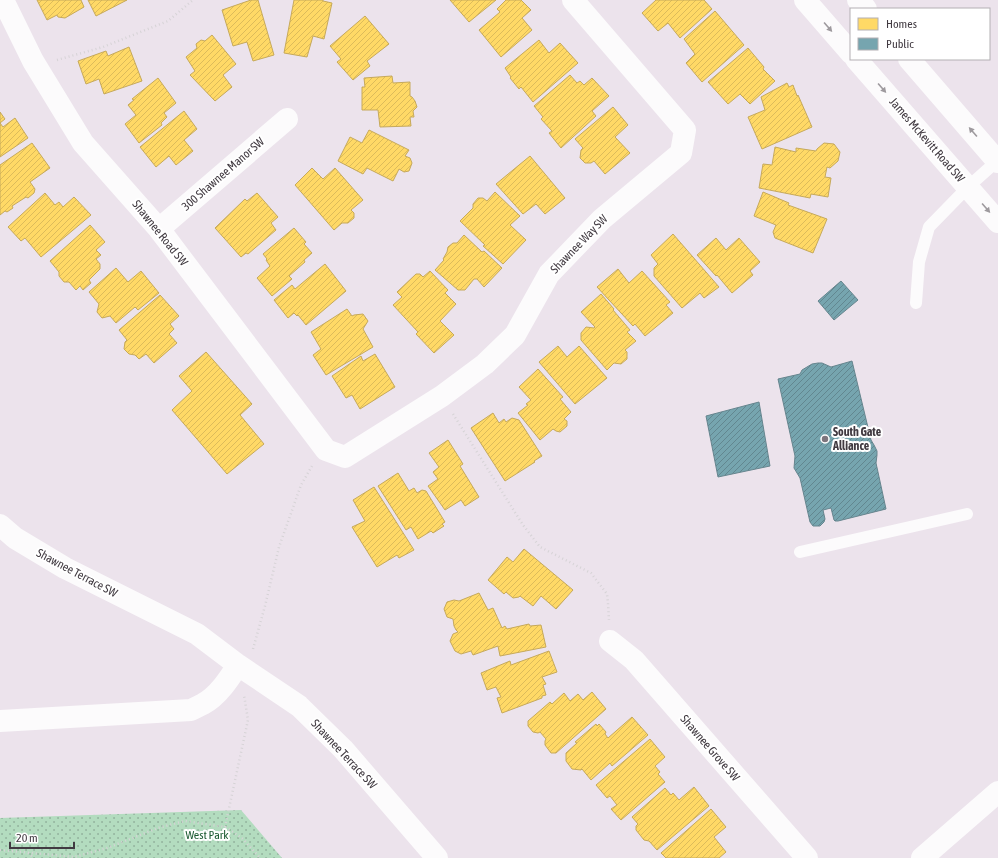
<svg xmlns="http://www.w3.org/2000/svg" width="998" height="858" font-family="'Asap Condensed',sans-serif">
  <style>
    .grass { fill: url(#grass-dots) }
    .homes { fill: url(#homes-hatch); stroke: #c6a95b }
    .public { fill: url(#public-hatch); stroke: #66858e }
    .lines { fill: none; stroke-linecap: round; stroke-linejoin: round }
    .path { stroke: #d6d3d6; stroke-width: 2.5; stroke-dasharray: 1 3; stroke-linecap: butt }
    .service { stroke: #fcfbfc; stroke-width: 12 }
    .minor { stroke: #fcfbfc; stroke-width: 22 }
    .secondary { stroke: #fcfbfc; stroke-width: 22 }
    .oneway { fill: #9e9a9e }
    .poi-dot { fill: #7d757d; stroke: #fff; stroke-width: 1.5 }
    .labels { text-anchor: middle; stroke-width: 4; stroke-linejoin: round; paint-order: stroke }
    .street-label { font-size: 12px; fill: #413a41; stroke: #fff }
    .poi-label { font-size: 12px; font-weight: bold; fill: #413a41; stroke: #fff; text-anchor: start }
    .park-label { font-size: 12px; fill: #1b5a31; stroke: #fff }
  </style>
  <defs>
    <pattern id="grass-dots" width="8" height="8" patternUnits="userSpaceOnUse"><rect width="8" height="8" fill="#b3dcbf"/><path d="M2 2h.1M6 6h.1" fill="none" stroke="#93b39d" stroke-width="1.8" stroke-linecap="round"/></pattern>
    <pattern id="homes-hatch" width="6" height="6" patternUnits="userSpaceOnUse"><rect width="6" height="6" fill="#ffd966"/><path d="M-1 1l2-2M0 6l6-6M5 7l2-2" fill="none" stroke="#dcbb5a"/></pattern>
    <pattern id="public-hatch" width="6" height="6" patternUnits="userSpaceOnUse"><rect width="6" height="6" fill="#76a5af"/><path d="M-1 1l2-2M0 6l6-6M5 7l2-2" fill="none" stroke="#628790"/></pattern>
  </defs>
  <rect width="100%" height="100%" fill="#ece3ec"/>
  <path class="grass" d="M241 810 282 858H0V818Z"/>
  <path class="homes" d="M37 0H81L84 7 65 18 58 17 57 15 47 20Z
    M88 0H127L96 16Z
    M251 0H258L274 55 253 61 247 42 233 46 222 10Z
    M294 0H323V1L332 3 324 39 313 36 307 57 284 53Z
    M450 0H496L469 22Z
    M506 0H521L531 10 522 18 532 30 501 57 479 30 500 12 497 9Z
    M656 0H704L712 9 680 38 668 23 658 31 642 13Z
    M715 11 744 45 702 82 686 63 695 54 684 39Z
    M365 16 389 44 367 61 370 66 353 80 337 62 341 59 330 46Z
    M212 35 236 64 223 75 232 87 215 101 190 75 195 71 186 57 197 48 196 44 201 40 205 41Z
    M539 40 549 53 560 43 578 63 533 102 521 87 519 89 510 78 511 77 505 68Z
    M129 47 142 81 104 94 99 79 86 84 78 61 106 51 108 56Z
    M748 48 764 67 763 69 775 81 750 104 740 94 728 104 708 82Z
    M570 75 577 83 580 81 584 85 592 78 609 96 592 111 596 116 561 148 549 133 552 131 541 119 543 117 534 106Z
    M392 76 393 83 410 82V96L412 97 415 101 417 107 413 111 414 117H410L411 126 380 127 378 110H362V87H365L364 78Z
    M158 78 176 103 164 113 167 117 161 123 162 125 139 143 125 124 136 115 128 105 134 100 132 99Z
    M787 83 789 87 793 85 797 96 798 95 812 127 762 149 748 117 765 110 761 97Z
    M613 107 628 125 615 137 630 153 605 174 594 161 591 163H585L580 158 581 150 583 148 575 139Z
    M184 111 197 129 184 140 193 151 176 165 169 156 156 167 140 147Z
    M0 112 5 119 0 123 3 127 15 118 28 138 0 157Z
    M369 130 409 150 405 156 410 158 412 163 409 171 404 172 399 169 393 181 367 168 363 174 338 161 350 137 362 143Z
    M32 143 50 168 30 182 35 189 34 193 28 198 26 197 12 206 13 208 7 212 5 211 0 215V165Z
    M824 143 834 144 840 152 838 161 830 168 827 167 825 177 831 178 828 197 811 194 810 198 759 188 763 164 772 165 775 147 796 152V148L816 151 817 149Z
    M530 156 565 198 545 214 536 204 523 214 496 184Z
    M312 168 323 179 335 168 363 200 351 210 354 213V218L348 223H342L334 230 295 185Z
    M495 192 520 216 510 225 526 240 503 264 483 246 485 245 460 221 473 208V204L478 198H483L487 201Z
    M763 192 789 203 788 205 827 219 813 253 775 238 773 232 776 225 754 216Z
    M45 193 55 205 59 202 63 207 74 197 91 215 41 257 25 238 21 241 8 227Z
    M257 193 278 217 271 223 276 230 248 254 246 253 241 257 215 228 245 199 247 201Z
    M90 225 105 242 96 250 101 255 96 259 100 264V269L89 280 91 283 83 290 80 286 76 290 69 282H64L59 276V272L50 261Z
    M294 228 306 242 304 244 312 253 304 260 305 262 289 276 292 279 272 296 257 278 270 266 266 260 267 259 263 254Z
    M673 234 719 287 704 298 700 293 682 308 654 276V268L658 264 651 255Z
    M464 235 482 252 484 251 502 268 484 287 477 279H474L465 290H458L435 270 444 260 443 259 447 252 448 247 453 243H457Z
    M716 238 726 250 739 238 760 262 750 271 753 275 732 293 717 275 716 276 697 255Z
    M325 264 346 291 306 325 298 315 297 316 294 313 288 318 274 300 292 285 295 289Z
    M116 268 128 282 141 271 159 293 138 310 135 307 116 323 110 316 102 318 97 312 99 304 89 292Z
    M618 269 629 283 642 271 670 302 666 305 673 313 645 336 635 324 633 326 597 287Z
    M430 271 448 290 445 293 456 304 440 321 454 335 434 353 416 334 418 332 393 305 402 297 397 292 416 274H420L423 277Z
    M601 294 614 309 613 310 630 330 627 332 636 341 625 350 627 352V359L621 364 614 363 607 370 581 340V333L586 327 594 328 595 327 581 312Z
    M160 295 179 316 170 324 174 329 169 334 177 343 154 363 146 354 139 359 135 355 129 354 124 349 125 342 127 340 119 330Z
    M347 309 352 316 354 315 363 314 368 321 363 329 373 347 326 375 313 355 321 349 311 332Z
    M558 346 567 357 579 346 607 378 575 404 539 362Z
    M206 352 252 404 240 415 264 444 227 474 172 410 192 391 179 376Z
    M375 354 395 387 360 409 352 395 346 398 332 376 361 356 363 361Z
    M538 369 563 397 560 399 571 412 564 419 567 421V426L560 432 556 431 553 429 540 440 518 413 528 405 526 404 531 400 519 387Z
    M493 413 499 423 504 419 506 422 512 418 519 420 542 456 534 461 535 462 505 481 471 428Z
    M448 440 463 464 460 466 479 497 465 506 461 500 445 510 428 486 438 479 433 472 439 467 429 453Z
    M398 473 409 491 414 488 417 493 422 490 426 491 445 522 442 524 444 526 433 533 431 531 418 539 411 527 406 530 378 486Z
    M374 487 414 550 399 558 397 555 377 567 352 527 365 521 353 500Z
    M524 549 573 590 556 609 541 596 533 606 520 596 519 597 513 598 506 592 504 594 488 580 507 557 513 562Z
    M479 593 488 610 493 608 502 628 505 626 507 629 529 624 530 626 541 625 546 647 500 656 498 646 473 655 471 651 461 654 455 651 450 641 453 634 458 632 456 630 454 626 453 619 447 617 444 609 447 602 454 600 459 601Z
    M549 651 557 672 542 677 546 684 543 685 546 695 542 696V698L502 713 497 698 501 697 496 687 487 690 481 673 510 661 511 665Z
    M592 692 606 709 556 753H551L545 745V741L546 739 540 732 538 733 533 732 528 726V721L550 702 552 704 564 693 570 701 578 694 583 700Z
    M632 717 648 735 612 766 610 763 591 780 582 769 581 770 572 769 566 761V753L577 743 575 742 596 724 597 726 599 724 606 732 605 734 608 738Z
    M650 739 665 757 655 766 660 772 658 774 665 782 621 820 611 809 617 805 610 796 607 798 596 785Z
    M694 787 709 806 657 850 649 841 644 840 636 830V826L638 824 632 817 665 788 671 795 673 793 679 800Z
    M711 809 726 827 714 837 726 852 719 858H666L661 853Z"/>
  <path class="public" d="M841 281 858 300 834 320 818 301Z
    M852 361 871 440 874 445 877 451V455L876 463 886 509 838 521H835L834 520 831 508 823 510 825 519 824 522 820 526H813L810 522 800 478 794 468 795 456 778 379 800 374 802 370 812 364 818 363H822L831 367Z
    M759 402 770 466 718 477 706 416Z"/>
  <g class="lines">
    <path class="path" d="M57 60 103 47 168 21 193 0
      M453 414 523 525 540 547 591 573 607 594 608 603 609 620
      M253 649 265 606 279 547 301 485 312 466
      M225 827 248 720 244 695
      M0 850 74 857 107 848 158 828 185 821 225 827 233 832 243 839 260 858
      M28 853 34 858"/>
    <path class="service" d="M916 303 919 262 929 227 968 187 997 161
      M800 552 967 514"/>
    <path class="minor" d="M3 0 33 61 83 143 159 229 326 450 345 457 380 435 442 396 485 364 515 335 549 274 602 219 681 153 685 130 573 0
      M159 229 287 119
      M0 525 15 538 65 568 197 634 238 665 299 706 343 749 437 858
      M610 641 634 660 807 858
      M0 721 191 710C195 708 199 706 203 704 218 696 229 679 238 665
      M922 858 998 792"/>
    <path class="secondary" d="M805 0 851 53
      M858 0 866 9
      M856 59 998 222
      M909 59 998 162"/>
  </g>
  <defs><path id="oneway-solid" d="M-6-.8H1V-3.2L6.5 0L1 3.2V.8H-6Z"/></defs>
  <g class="oneway">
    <use href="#oneway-solid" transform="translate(828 27) rotate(49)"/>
    <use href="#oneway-solid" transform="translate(882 88) rotate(49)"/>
    <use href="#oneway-solid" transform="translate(973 132) rotate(-131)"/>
    <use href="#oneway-solid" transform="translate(986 208) rotate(49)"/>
  </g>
  <circle class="poi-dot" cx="825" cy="439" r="4"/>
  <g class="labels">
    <g class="street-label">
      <text transform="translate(927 140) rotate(49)" y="4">James McKevitt Road SW</text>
      <text transform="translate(223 174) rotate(-41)" y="4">300 Shawnee Manor SW</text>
      <text transform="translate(160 233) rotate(51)" y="4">Shawnee Road SW</text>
      <text transform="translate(579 244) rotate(-46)" y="4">Shawnee Way SW</text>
      <text transform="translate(77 573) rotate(28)" y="4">Shawnee Terrace SW</text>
      <text transform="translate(710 748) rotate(49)" y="4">Shawnee Grove SW</text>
      <text transform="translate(344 754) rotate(47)" y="4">Shawnee Terrace SW</text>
    </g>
    <g class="poi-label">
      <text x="833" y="436">South Gate<tspan x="833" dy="14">Alliance</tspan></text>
    </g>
    <g class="park-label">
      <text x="207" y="839">West Park</text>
    </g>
  </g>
  <rect x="850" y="8" width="140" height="52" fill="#ffffff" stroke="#b3b0b3"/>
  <rect x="858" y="18" width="20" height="12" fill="#ffd966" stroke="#b3b0b3"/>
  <text x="886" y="28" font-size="12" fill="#413a41">Homes</text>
  <rect x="858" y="38" width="20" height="12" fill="#76a5af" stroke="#b3b0b3"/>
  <text x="886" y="48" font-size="12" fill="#413a41">Public</text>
  <path d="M10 842v6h64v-6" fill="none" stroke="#413a41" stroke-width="2"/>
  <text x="16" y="842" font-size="12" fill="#413a41" stroke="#ffffff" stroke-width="3" paint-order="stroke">20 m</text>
</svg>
